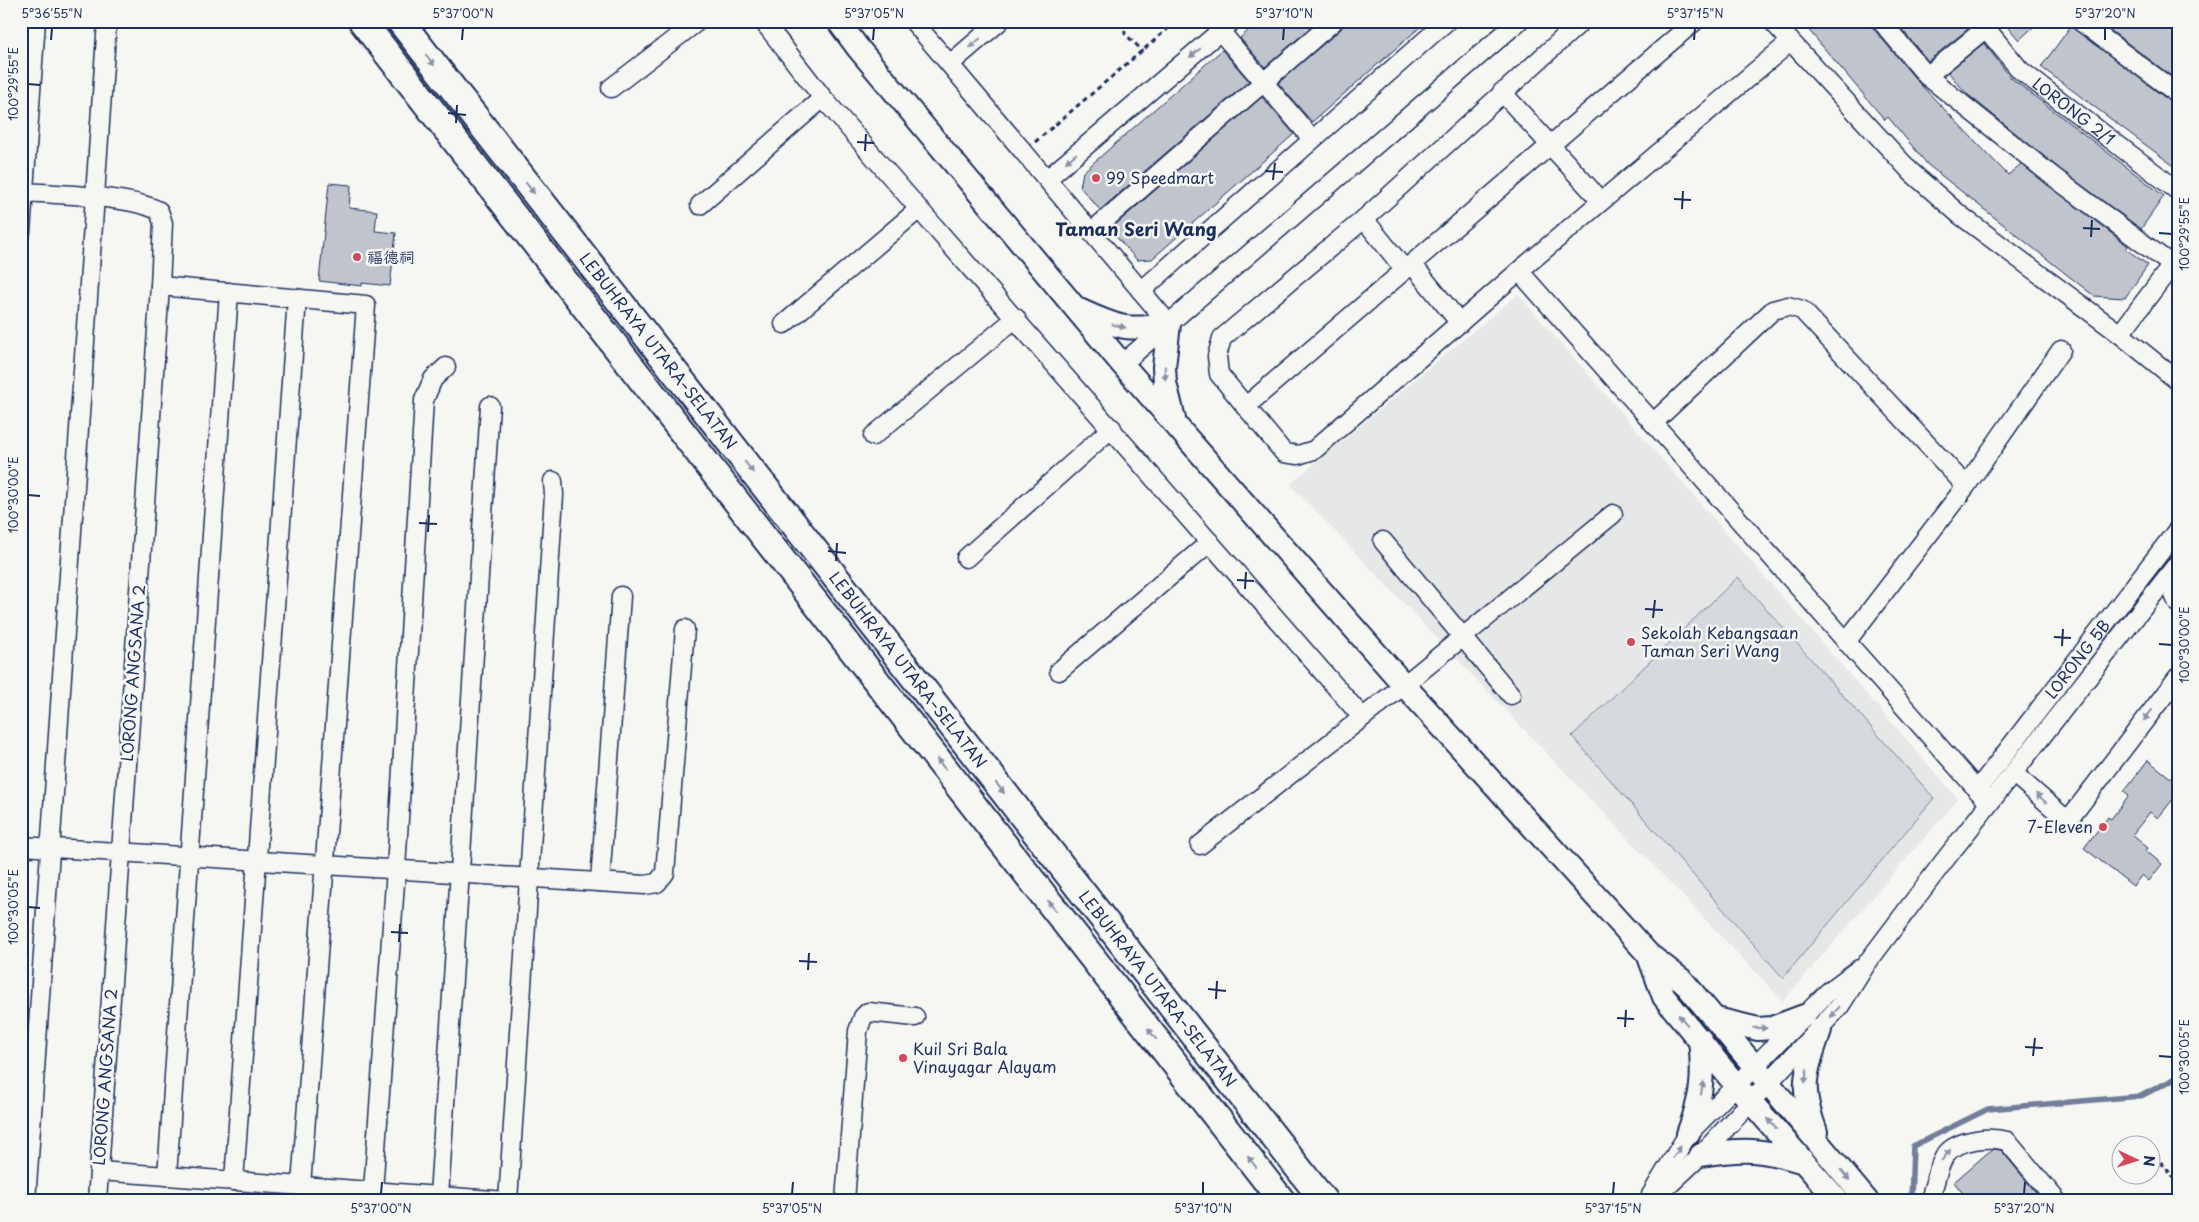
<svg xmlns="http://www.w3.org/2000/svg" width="2199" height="1222" font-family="'Playpen Sans','LXGW WenKai TC',sans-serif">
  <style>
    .built { fill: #e6e7e7 }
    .green { fill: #d6d9dd; stroke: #78849e }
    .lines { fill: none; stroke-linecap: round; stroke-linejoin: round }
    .stream { stroke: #717e99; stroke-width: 5.5 }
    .building { fill: #c0c4cd; stroke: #1b2f5e }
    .minor-casing { stroke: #1b2f5e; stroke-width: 21 }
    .major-casing { stroke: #1b2f5e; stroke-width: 26 }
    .highway-casing { stroke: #1b2f5e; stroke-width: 30 }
    .path { stroke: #1b2f5e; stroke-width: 3; stroke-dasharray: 5 4; stroke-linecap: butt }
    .minor { stroke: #f6f6f2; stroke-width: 18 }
    .major { stroke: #f6f6f2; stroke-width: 22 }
    .highway { stroke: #f6f6f2; stroke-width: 26 }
    .oneway { fill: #8892a8 }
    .ticks { fill: none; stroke: #1b2f5e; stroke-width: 2 }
    .poi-dot { fill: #d1495b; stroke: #f6f6f2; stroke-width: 2 }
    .labels { text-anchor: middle; stroke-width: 5; stroke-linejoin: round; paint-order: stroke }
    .street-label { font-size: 16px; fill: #1b2f5e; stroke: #f6f6f2 }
    .poi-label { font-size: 16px; fill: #1b2f5e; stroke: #f6f6f2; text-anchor: start }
    .neighbourhood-label { font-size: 18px; font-weight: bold; fill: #1b2f5e; stroke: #f6f6f2 }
    .neatline { fill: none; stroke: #1b2f5e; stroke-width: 2 }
    .ticks-label { font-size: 12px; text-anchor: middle; fill: #1b2f5e }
  </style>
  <rect width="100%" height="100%" fill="#f6f6f2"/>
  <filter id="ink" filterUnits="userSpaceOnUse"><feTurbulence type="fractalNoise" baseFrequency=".02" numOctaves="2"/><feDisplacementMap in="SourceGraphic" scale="10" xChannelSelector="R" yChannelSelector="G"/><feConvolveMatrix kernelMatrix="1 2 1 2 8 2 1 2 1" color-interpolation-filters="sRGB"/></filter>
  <g filter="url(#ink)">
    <path class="built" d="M1518 294 1958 799 1783 1001 1290 484Z"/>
    <path class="green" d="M1738 577 1934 798 1783 978 1572 736Z"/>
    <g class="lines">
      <path class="stream" d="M1911 1201 1913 1146 1988 1109 2141 1096 2178 1077"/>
    </g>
    <path class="building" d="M1259 21H1318L1265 67 1240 38Z
      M1344 21H1427L1312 122 1278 83 1341 29Z
      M1801 21H1871L1873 28 1919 83 2008 175 2021 164 2128 246 2126 249 2148 265 2125 298 2094 296 1928 165 1888 117 1885 120Z
      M1895 21H1962L1968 29 1928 61Z
      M2003 21H2040L2019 40Z
      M2098 21H2178V81Z
      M2071 26 2172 103 2178 104V169L2041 67Z
      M1984 43 2011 78 2164 196 2141 229 2061 170 1966 93 1948 72Z
      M1222 50 1249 81 1100 210 1080 187 1083 172Z
      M1262 97 1294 134 1152 259 1137 260 1112 232 1116 229 1114 226Z
      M329 183 351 185 349 208 377 211 375 231 396 233 390 286 362 283V286L319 281Z
      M2148 760 2178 784V793L2158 818 2150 812 2132 835 2148 848 2146 851 2162 864 2149 881 2142 875 2133 886 2084 848 2108 817 2111 819 2129 795 2124 791Z
      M1992 1149 2001 1150 2043 1201H1969L1954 1182Z"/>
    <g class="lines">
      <g class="minor-casing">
        <g id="minor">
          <path d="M763 21 823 98 919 209 1362 717"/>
          <path d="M913 21 1169 324"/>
          <path d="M1582 21 1364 219 1222 338 1217 356 1219 374 1284 453 1298 455 1314 450 1519 271 1789 43"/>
          <path d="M1772 21 1911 172 1960 215 2120 334 2178 381"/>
          <path d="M1881 21 1927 76 2055 178 2172 265"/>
          <path id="s1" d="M1980 21 2020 70 2178 191"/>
          <path d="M2080 21 2178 94"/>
          <path d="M1220 31 1312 139"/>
          <path d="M950 64 1000 21"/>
          <path d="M1927 76 1986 28"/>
          <path d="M611 88 698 21"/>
          <path d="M1502 92 1601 201"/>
          <path d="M1047 179 1232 21"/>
          <path d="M21 192C55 194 132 196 159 211L163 223 160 286 97 1201"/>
          <path d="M700 205 823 98"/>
          <path d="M1364 219 1405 270"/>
          <path d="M21 232 36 21"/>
          <path d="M1091 232 1334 21"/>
          <path d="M1412 264 1460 323"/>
          <path d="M1519 271 1989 803"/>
          <path d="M160 286 366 305 301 1186"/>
          <path d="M1141 291 1447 21"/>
          <path d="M784 324 919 209"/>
          <path d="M2120 334 2172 265 2178 260"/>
          <path d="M1122 364 1519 21"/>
          <path d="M1245 407 1695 21"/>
          <path d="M1653 423 1773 310 1788 306 1802 310 1966 486"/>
          <path d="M873 436 1016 318"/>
          <path d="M1383 541 1511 695"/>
          <path d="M966 558 1112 428"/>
          <path d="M2167 578 2178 604"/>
          <path d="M1846 642 1966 486 2061 350"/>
          <path d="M1059 671 1210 542"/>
          <path d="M2013 773 2061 815 2067 817 2073 814 2178 677"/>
          <path id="s2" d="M1977 790 2178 529"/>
          <path d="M1200 845 1404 685 1613 514"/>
          <path d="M21 846 645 885 657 883 665 873 685 629"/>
          <path d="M600 882 621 596"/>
          <path d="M99 1171 507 1201"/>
          <path d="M167 1176 229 292"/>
          <path d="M234 1181 297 298"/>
          <path d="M373 1191 396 869 424 400 433 379 446 367"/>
          <path d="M1651 1195 1688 1134 1828 992 1859 969"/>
          <path d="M439 1196 490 406"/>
          <path d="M26 1201 107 21"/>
          <path d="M508 1201 554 495 553 481"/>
          <path d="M845 1201 858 1031 863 1017 868 1012 915 1017"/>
          <path d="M1652 1201 1701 1155 1840 1006 1867 963 1944 861 2178 563"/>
          <path d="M1931 1201C1931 1195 1933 1188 1935 1182 1942 1155 1947 1145 1975 1140 1986 1138 1996 1138 2007 1141L2057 1201"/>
        </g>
      </g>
      <g class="major-casing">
        <path id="major" d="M838 21 858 48 1122 364 1404 685 1648 954 1683 981 1867 1201
          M1079 310C1118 327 1125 332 1169 324L1164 367 1165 383 1174 419
          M1648 954 1664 997 1736 1085 1838 1201
          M1716 1019 1758 1029 1772 1028 1804 1016
          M1816 1132C1799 1087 1805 1074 1820 1030
          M1688 1134C1702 1095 1704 1081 1700 1039
          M1701 1155C1745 1148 1761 1149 1804 1162"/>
      </g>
      <g class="highway-casing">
        <g id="highway">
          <path d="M362 21 1282 1201"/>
          <path id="s3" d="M400 21 1324 1201"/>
        </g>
      </g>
      <path class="path" d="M1124 21 1125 34 1143 51
        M1035 142 1177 21
        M2155 1155 2178 1183"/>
      <use href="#minor" class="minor"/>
      <use href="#major" class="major"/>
      <use href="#highway" class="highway"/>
    </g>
    <defs><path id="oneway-solid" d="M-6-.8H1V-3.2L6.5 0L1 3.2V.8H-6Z" transform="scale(1.25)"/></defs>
    <g class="oneway">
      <use href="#oneway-solid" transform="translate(975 43) rotate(139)"/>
      <use href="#oneway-solid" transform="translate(1195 53) rotate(140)"/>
      <use href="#oneway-solid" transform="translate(430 60) rotate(52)"/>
      <use href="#oneway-solid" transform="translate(1071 158) rotate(140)"/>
      <use href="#oneway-solid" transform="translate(530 188) rotate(52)"/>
      <use href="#oneway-solid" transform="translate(1119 326) rotate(14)"/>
      <use href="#oneway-solid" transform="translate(1165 373) rotate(88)"/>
      <use href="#oneway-solid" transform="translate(749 467) rotate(52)"/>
      <use href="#oneway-solid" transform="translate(2148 715) rotate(128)"/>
      <use href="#oneway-solid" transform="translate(941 764) rotate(-128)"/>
      <use href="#oneway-solid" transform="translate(1000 788) rotate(52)"/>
      <use href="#oneway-solid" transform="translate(2041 798) rotate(-139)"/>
      <use href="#oneway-solid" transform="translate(1052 906) rotate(-128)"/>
      <use href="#oneway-solid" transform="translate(1835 1012) rotate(130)"/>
      <use href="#oneway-solid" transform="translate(1683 1020) rotate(-131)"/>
      <use href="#oneway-solid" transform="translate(1760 1028) rotate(1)"/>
      <use href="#oneway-solid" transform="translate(1152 1034) rotate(-128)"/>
      <use href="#oneway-solid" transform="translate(1806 1076) rotate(98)"/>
      <use href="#oneway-solid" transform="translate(1702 1088) rotate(-81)"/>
      <use href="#oneway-solid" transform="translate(1772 1124) rotate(-131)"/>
      <use href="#oneway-solid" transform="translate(1677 1152) rotate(-57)"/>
      <use href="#oneway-solid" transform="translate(1946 1155) rotate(-51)"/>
      <use href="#oneway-solid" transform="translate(1252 1162) rotate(-128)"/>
      <use href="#oneway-solid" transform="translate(1845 1175) rotate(50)"/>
    </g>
  </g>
  <path class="ticks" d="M51 40 52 28M462 40 463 28M873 40 874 28M1283 40 1284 28M1694 40 1695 28M2105 40V28M28 84 40 85M448 113 466 115M456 123 457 105M857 142 874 143M865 151 866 134M1265 171 1283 172M1273 180 1275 163M1674 199 1691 200M1682 209 1683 191M2083 228 2100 229M2159 233 2172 234M2091 237 2092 220M28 495 40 496M419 523 437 524M428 532 429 515M828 551 846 553M836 561 837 543M1237 580 1254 581M1245 589 1246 572M1645 609 1663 610M1653 618 1655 600M2054 637 2071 638M2159 644 2172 645M2062 646 2063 629M28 907 40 908M391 932 408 933M399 942 400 924M799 961 817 962M808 970 809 953M1208 989 1226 991M1216 999 1217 981M1617 1018 1634 1019M1625 1027 1626 1010M2025 1047 2043 1048M2033 1056 2035 1038M2159 1056 2172 1057M381 1194 382 1182M792 1194 793 1182M1203 1194V1182M1613 1194 1614 1182M2024 1194 2025 1182"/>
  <g class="poi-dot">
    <circle cx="1096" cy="178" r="5"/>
    <circle cx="357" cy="257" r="5"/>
    <circle cx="1631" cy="642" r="5"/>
    <circle cx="2103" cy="827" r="5"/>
    <circle cx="903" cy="1058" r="5"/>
  </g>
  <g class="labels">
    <g class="street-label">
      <text dy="6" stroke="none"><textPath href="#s1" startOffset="131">LORONG 2/1</textPath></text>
      <text dy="6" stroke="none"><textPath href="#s3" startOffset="419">LEBUHRAYA UTARA–SELATAN</textPath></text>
      <text dy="6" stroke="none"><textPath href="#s2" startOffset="165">LORONG 5B</textPath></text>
      <text dy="6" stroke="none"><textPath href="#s3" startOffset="824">LEBUHRAYA UTARA–SELATAN</textPath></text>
      <text transform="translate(133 673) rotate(-86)" y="6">LORONG ANGSANA 2</text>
      <text dy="6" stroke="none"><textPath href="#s3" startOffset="1229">LEBUHRAYA UTARA–SELATAN</textPath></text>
      <text transform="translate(105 1077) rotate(-86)" y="6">LORONG ANGSANA 2</text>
    </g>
    <g class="poi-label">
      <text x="1106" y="184">99 Speedmart</text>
      <text x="367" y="263">福德祠</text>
      <text x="1641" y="639">Sekolah Kebangsaan<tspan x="1641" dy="18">Taman Seri Wang</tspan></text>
      <text x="2093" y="833" text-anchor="end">7-Eleven</text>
      <text x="913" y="1055">Kuil Sri Bala<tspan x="913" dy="18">Vinayagar Alayam</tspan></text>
    </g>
    <g class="neighbourhood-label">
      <text x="1136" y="236">Taman Seri Wang</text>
    </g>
  </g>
  <rect width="2199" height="1222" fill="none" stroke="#f6f6f2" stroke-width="55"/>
  <g transform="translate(2136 1160) rotate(94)"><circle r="24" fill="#f6f6f2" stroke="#9ea6b7"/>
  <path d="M0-4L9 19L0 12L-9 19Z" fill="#d1495b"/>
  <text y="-8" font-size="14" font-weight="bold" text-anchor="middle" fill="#1b2f5e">N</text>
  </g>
  <rect x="28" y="28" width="2144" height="1166" class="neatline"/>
  <g class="ticks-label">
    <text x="52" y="18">5°36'55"N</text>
    <text x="463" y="18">5°37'00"N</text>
    <text x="874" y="18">5°37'05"N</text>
    <text x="1284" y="18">5°37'10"N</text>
    <text x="1695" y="18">5°37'15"N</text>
    <text x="2105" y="18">5°37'20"N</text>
    <text transform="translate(14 84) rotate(-90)" y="4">100°29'55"E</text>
    <text transform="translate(2185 234) rotate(-90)" y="4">100°29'55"E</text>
    <text transform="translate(14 495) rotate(-90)" y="4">100°30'00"E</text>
    <text transform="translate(2185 645) rotate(-90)" y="4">100°30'00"E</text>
    <text transform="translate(14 907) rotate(-90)" y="4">100°30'05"E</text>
    <text transform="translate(2185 1057) rotate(-90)" y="4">100°30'05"E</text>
    <text x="381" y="1213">5°37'00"N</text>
    <text x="792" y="1213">5°37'05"N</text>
    <text x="1203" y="1213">5°37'10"N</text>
    <text x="1613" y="1213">5°37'15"N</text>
    <text x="2024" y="1213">5°37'20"N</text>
  </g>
</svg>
